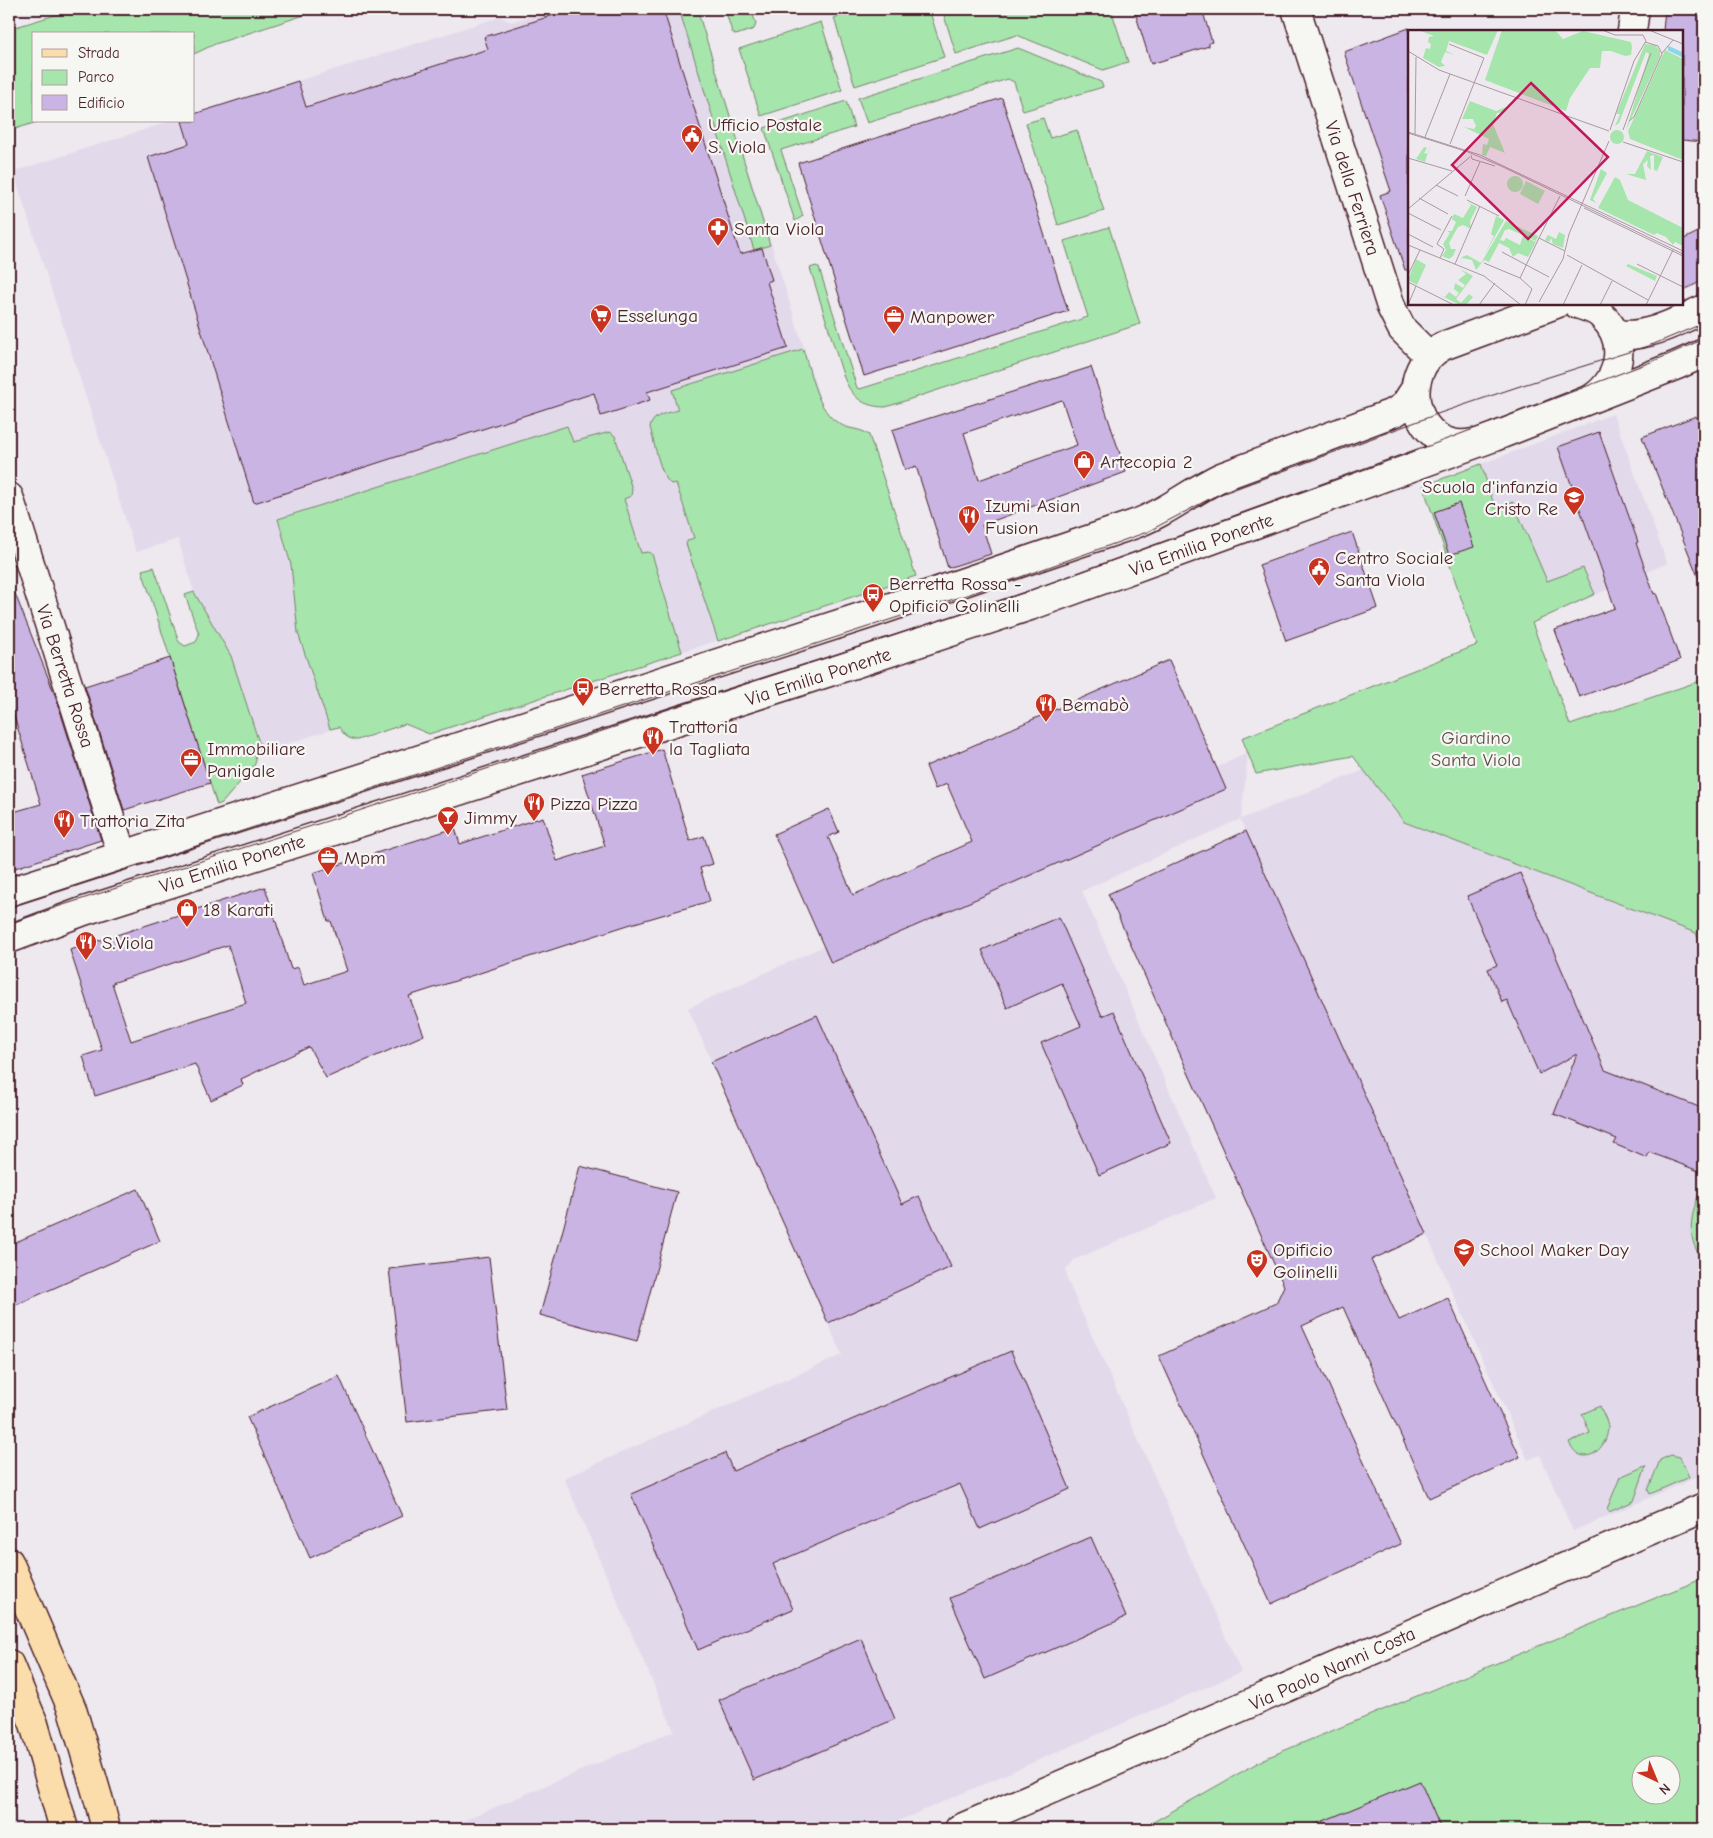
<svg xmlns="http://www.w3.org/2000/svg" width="1713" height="1838" font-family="'Comic Neue',sans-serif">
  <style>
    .built { fill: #e2d9eb }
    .green { fill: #a6e5ac; stroke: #78826c; fill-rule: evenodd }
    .building { fill: #c9b4e3; stroke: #4a1f2b; fill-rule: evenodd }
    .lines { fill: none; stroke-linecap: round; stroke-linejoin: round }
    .minor-casing { stroke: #4a1f2b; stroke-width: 31 }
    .tertiary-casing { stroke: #4a1f2b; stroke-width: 31 }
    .secondary-casing { stroke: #4a1f2b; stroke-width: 31 }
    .primary-casing { stroke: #4a1f2b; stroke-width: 31 }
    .minor { stroke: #f6f6f2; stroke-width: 28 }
    .tertiary { stroke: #f6f6f2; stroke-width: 28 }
    .secondary { stroke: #f6f6f2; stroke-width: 28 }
    .primary { stroke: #fbddab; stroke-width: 28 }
    .tram { stroke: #4a1f2b; stroke-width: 1 }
    .labels { text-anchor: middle; stroke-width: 4.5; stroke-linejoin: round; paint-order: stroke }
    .poi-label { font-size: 19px; fill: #4a1f2b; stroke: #f6f6f2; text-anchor: start }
    .street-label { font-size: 19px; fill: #4a1f2b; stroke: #f6f6f2 }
    .park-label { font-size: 19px; fill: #61504b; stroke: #f6f6f2 }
    .inset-river { fill: none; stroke: #8bd7eb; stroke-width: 2.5 }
    .inset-road { fill: none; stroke: #ac98a1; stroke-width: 1 }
    .view { fill: #c2185b; fill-opacity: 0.15; stroke: #c2185b; stroke-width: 2.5 }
    .inset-edge { fill: none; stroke: #4a1f2b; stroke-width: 2.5 }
  </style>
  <rect width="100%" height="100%" fill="#ede9ef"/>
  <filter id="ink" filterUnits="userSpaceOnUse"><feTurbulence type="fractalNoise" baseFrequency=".02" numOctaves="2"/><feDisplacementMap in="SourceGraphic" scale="10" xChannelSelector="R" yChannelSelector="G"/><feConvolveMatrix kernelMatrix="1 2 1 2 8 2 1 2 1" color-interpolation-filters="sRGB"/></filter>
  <g filter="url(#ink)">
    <path class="built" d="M555 9H697L820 399 824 409 830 418 841 425 865 431 869 435 916 576 429 734 405 724 357 739H350L343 734 339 727 262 752 239 682 194 592 178 539 136 552 14 174 16 171 171 121H194V114L500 17 511 22Z
      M1613 414 1667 563 1532 623 1481 464Z
      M1248 753 1241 819 1387 761 1405 823 1697 933 1704 953V1474L1573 1531 1540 1455 1528 1460 1240 819 1082 891 1216 1198 1074 1260 1066 1270 1067 1279 1241 1672 880 1829H444L674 1731 564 1478 842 1355 688 1008Z
      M9 1788 20 1829H9Z"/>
    <path class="green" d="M75 9H323L215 44 194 54V34H34V121H40L9 131V29Z
      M679 9H697L770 245 754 250Z
      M725 9H751L756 24 754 29 736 35 732 32Z
      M864 9H929L944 57 855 86 834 18Z
      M942 9H1111L1128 62 1103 70 1017 35 956 54Z
      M821 22 842 90 761 116 739 49Z
      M1018 48 1101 82 1103 87 1023 111 1014 82 1008 79 867 123 858 98Z
      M846 101 854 127 781 150 803 216 795 221 764 128Z
      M1043 118 1050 138 1077 130 1104 211 1058 225 1026 123Z
      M1109 227 1140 324 886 407C863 407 851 397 843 375L810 268 816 266 819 268 857 388 860 389 1088 317 1064 241Z
      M803 349C811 373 817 412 840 424 849 430 861 428 869 435L916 576 718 641 686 544 688 540 694 538 676 483 671 484C660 476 654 441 650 427 653 414 668 413 678 410L672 390Z
      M567 426 573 442 610 432 615 436 632 489 631 496 624 499 641 553 648 552 652 554 682 652 429 734 405 724 357 740C347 739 344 735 339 727L330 729 298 633 291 565 278 519Z
      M1481 464 1495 508 1513 502 1547 581 1583 568 1595 594 1532 623 1570 725 1700 681 1699 676 1704 674V953L1696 933 1404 822 1353 756 1256 774 1242 738 1477 645 1423 486Z
      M154 567 179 642 185 646 196 642 199 634 185 595 194 592 231 656 262 752 255 755 256 761 254 766 222 803 217 805 142 570Z
      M1704 1181V1261C1682 1236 1693 1208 1704 1181Z
      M1600 1406C1602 1412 1608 1421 1608 1428 1607 1451 1581 1470 1569 1442L1590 1433 1582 1414Z
      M1671 1455 1680 1457 1689 1477 1650 1494 1648 1490 1660 1460Z
      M1645 1466H1646L1634 1501 1609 1512 1607 1509 1620 1477Z
      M1704 1578V1829H1141L1266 1758ZM1640 1766H1670V1796H1640Z"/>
    <path class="building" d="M573 9H663L740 254 762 248 772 280 767 282 788 348 647 392 650 400 601 416 594 393 254 503 148 157 189 144 182 121H194V114L298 81 306 107 488 49 484 37Z
      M1134 9H1202L1212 42 1209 43V46L1151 64Z
      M1665 9H1704V76L1700 116 1704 117V142L1682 140V31H1663Z
      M1409 28V270H1405L1380 195 1391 191 1344 52Z
      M1002 98 1068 311 864 376 798 163Z
      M1704 229V280L1682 291V240Z
      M1091 367 1126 472 982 525 991 554 948 568 916 466 905 470 892 430ZM1062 400 1077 445 979 480 964 433Z
      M1696 416 1704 436V588L1703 589 1642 437Z
      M1599 432 1638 542 1636 543 1654 594 1656 593 1680 660 1579 697 1555 630 1615 608 1558 447Z
      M1459 503 1474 547 1449 555 1434 512Z
      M1352 532 1378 608 1286 641 1259 565Z
      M9 581H10L55 695 101 840 9 870V831L15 829 10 813 41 804 9 700Z
      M170 658 210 783 124 810 85 686Z
      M1169 660 1226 789 831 963 774 834 829 809 839 832 828 837 853 895 972 842 947 784 935 789 926 766Z
      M662 749 690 841 704 836 713 864 700 868 710 901 628 925 409 996 424 1035 326 1078 309 1047 241 1079 243 1085 211 1100 195 1064 95 1096 83 1056 102 1050 70 950 265 887 291 969 298 967 304 985 347 971 331 921H328L313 873 455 828 460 844 543 817 557 861 605 846 582 774ZM228 945 246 1003 131 1041 112 983Z
      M1246 831 1427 1234 1371 1260 1399 1320 1448 1298 1520 1457 1429 1498 1343 1307 1302 1326 1401 1544 1271 1604 1159 1356 1276 1303 1284 1286 1108 894Z
      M1520 873 1605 1070 1704 1109V1173L1649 1152 1647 1158 1614 1144 1617 1139 1554 1114 1577 1054 1539 1074 1507 1000 1502 1002 1488 969 1497 965 1467 896Z
      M1059 917 1102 1016 1114 1011 1171 1143 1099 1175 1041 1043 1081 1026 1062 983 1007 1008 982 950Z
      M817 1015 902 1204 919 1196 951 1267 828 1323 711 1062Z
      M580 1166 677 1192 637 1341 540 1315Z
      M138 1189 160 1241 9 1308V1245Z
      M489 1257 507 1410 407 1422 389 1269Z
      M1011 1351 1070 1489 980 1529 960 1484 886 1515 773 1564 793 1609 698 1650 631 1494 725 1453 733 1471Z
      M339 1376 402 1516 310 1558 247 1417Z
      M1091 1537 1126 1617 985 1679 950 1598Z
      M861 1638 895 1719 754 1780 719 1700Z
      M1420 1781 1441 1829H1304Z"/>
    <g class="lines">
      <g class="minor-casing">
        <path id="minor" d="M1296 9 1391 307 1402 329 1429 356
          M9 497 122 855
          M959 1829 1704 1507"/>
      </g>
      <g class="tertiary-casing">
        <path id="tertiary" d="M1632 31 1635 9"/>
      </g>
      <g class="secondary-casing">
        <path id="secondary" d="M1577 304C1586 307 1596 309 1602 316 1628 340 1621 378 1594 397
          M1615 334C1646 339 1676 322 1704 309
          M1473 443C1416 455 1393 373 1443 346L1556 304
          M9 892 873 613 1132 525C1164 514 1190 492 1221 477L1395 412 1404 406 1415 389
          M9 939 84 911 839 669 1030 606 1494 437 1677 365 1704 353"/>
      </g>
      <g class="primary-casing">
        <path id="primary" d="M9 1562 72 1709 99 1801 106 1829
          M9 1664 34 1724 64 1829"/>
      </g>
      <use href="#minor" class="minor"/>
      <use href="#tertiary" class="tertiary"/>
      <use href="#secondary" class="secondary"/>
      <use href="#primary" class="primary"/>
      <path class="tram" d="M9 907 1012 580 1147 532 1213 497 1440 413 1520 386 1654 344 1704 323
        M9 924 60 906 346 815 1017 595 1410 453 1656 360 1704 339"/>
    </g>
  </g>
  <defs>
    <g id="civic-pin" transform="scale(1.125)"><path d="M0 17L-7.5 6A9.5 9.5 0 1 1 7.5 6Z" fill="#c8321e" stroke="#f6f6f2"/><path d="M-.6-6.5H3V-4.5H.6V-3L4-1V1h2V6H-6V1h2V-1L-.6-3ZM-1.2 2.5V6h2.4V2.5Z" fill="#fff"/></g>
    <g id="pharmacy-pin" transform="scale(1.125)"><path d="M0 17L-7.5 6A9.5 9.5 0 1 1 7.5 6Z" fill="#c8321e" stroke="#f6f6f2"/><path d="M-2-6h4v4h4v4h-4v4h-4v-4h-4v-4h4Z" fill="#fff"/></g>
    <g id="supermarket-pin" transform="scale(1.125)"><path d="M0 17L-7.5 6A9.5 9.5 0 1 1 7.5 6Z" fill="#c8321e" stroke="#f6f6f2"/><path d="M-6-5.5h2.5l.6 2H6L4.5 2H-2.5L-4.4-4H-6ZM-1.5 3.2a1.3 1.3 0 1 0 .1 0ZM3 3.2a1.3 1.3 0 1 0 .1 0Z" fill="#fff"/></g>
    <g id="office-pin" transform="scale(1.125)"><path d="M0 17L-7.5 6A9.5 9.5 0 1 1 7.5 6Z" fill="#c8321e" stroke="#f6f6f2"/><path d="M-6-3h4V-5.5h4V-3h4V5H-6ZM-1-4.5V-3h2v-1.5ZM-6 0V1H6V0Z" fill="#fff"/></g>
    <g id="shop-pin" transform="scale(1.125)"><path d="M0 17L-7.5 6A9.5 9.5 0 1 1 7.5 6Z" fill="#c8321e" stroke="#f6f6f2"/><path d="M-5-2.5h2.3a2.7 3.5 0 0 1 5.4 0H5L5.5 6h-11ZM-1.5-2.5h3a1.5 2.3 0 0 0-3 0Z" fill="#fff"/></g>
    <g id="school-pin" transform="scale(1.125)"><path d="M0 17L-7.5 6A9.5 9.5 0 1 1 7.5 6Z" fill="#c8321e" stroke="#f6f6f2"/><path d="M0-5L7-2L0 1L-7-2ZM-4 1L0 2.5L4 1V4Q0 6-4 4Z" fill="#fff"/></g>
    <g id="restaurant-pin" transform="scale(1.125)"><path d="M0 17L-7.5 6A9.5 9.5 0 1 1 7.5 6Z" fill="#c8321e" stroke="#f6f6f2"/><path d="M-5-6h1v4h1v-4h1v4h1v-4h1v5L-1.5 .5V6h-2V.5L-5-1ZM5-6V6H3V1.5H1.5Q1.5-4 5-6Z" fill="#fff"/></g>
    <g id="bus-pin" transform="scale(1.125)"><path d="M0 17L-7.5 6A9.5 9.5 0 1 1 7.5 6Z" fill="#c8321e" stroke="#f6f6f2"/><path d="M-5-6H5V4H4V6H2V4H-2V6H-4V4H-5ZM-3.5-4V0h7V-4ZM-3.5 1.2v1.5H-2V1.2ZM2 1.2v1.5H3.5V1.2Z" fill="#fff"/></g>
    <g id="bar-pin" transform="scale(1.125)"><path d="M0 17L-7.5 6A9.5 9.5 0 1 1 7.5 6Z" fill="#c8321e" stroke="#f6f6f2"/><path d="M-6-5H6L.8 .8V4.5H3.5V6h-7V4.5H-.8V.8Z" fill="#fff"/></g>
    <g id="theatre-pin" transform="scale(1.125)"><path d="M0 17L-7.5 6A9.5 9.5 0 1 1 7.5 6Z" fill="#c8321e" stroke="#f6f6f2"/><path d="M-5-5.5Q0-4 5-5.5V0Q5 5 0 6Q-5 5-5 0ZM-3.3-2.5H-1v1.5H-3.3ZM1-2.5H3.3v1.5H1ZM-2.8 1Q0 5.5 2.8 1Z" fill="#fff"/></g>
  </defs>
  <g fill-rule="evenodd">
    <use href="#civic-pin" x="692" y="135"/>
    <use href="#pharmacy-pin" x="718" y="228"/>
    <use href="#supermarket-pin" x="601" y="315"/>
    <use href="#office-pin" x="894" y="316"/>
    <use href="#shop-pin" x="1084" y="461"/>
    <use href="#school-pin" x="1574" y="497"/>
    <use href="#restaurant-pin" x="969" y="516"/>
    <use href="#civic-pin" x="1319" y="568"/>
    <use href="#bus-pin" x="873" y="594"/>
    <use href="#bus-pin" x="583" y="688"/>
    <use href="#restaurant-pin" x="1046" y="704"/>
    <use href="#restaurant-pin" x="653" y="737"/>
    <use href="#office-pin" x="191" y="759"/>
    <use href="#restaurant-pin" x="534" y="803"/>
    <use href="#bar-pin" x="448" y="817"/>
    <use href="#restaurant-pin" x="64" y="820"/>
    <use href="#office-pin" x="328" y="857"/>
    <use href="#shop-pin" x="187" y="909"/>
    <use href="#restaurant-pin" x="86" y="942"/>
    <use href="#school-pin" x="1464" y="1249"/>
    <use href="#theatre-pin" x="1257" y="1260"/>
  </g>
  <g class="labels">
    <g class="poi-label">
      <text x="708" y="131">Ufficio Postale<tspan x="708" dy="22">S. Viola</tspan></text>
      <text x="734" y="235">Santa Viola</text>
      <text x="617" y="322">Esselunga</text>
      <text x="910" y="323">Manpower</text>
      <text x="1100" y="468">Artecopia 2</text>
      <text x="1558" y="493" text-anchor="end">Scuola d'infanzia<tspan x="1558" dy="22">Cristo Re</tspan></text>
      <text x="985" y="512">Izumi Asian<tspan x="985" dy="22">Fusion</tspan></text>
      <text x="1335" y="564">Centro Sociale<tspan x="1335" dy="22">Santa Viola</tspan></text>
      <text x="889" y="590">Berretta Rossa -<tspan x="889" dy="22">Opificio Golinelli</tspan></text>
      <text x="599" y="695">Berretta Rossa</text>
      <text x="1062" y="711">Bemabò</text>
      <text x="669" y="733">Trattoria<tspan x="669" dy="22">la Tagliata</tspan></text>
      <text x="207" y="755">Immobiliare<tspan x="207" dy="22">Panigale</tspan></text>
      <text x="550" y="810">Pizza Pizza</text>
      <text x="464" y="824">Jimmy</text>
      <text x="80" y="827">Trattoria Zita</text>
      <text x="344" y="864">Mpm</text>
      <text x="203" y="916">18 Karati</text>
      <text x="102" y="949">S.Viola</text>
      <text x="1273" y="1256">Opificio<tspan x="1273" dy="22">Golinelli</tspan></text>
      <text x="1480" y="1256">School Maker Day</text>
    </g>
    <g class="street-label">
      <text transform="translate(1353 188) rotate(72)" y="7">Via della Ferriera</text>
      <text transform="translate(1201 544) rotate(-20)" y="7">Via Emilia Ponente</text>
      <text transform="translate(66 676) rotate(72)" y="7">Via Berretta Rossa</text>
      <text transform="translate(818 676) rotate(-18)" y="7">Via Emilia Ponente</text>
      <text transform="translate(232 863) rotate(-18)" y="7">Via Emilia Ponente</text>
      <text transform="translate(1332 1668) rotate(-24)" y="7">Via Paolo Nanni Costa</text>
    </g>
    <g class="park-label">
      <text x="1476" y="744">Giardino<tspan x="1476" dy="22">Santa Viola</tspan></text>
    </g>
  </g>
  <g transform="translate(1408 30)">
    <rect width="275" height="275" fill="#ede9ef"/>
    <path d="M10 0H90L79 25 41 11 38 21 47 25 37 22 33 32 37 36 31 37 15 28 18 18 22 19 23 14 20 12 21 7 26 6ZM94 0H147L155 9 175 1 223 12 224 17 223 25 217 26 203 21H194L192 38H182L162 68 158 81 77 50ZM237 14 247 15 252 21V27L218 100 241 24 238 22 211 93 207 96 212 84H208ZM257 20 275 29V130L222 109 220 101ZM62 71 88 81 98 77 97 82 89 83 85 94 97 123 82 117 78 126 74 125 75 114 79 115 81 109 56 97 66 99 68 96 65 89H54ZM202 107a7 7 0 1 1 14 0a7 7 0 1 1-14 0ZM23 113 17 132 8 129 16 117 19 118 16 123 20 124ZM239 121 255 127 249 141 246 140V125L242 126 243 140 239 136 240 130 235 134 238 150 218 144H227ZM193 139 199 143 185 169 188 173 182 170ZM99 154a8 8 0 1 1 16 0a8 8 0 1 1-16 0ZM207 147 212 150 220 170 275 198V216L267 212 265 215 258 207 249 203 246 205 190 178ZM118 151 137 161 130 174 112 164ZM61 173 69 177 62 191 63 199 55 195 50 197 41 213 43 219H48L45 226 41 229 34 226 38 220 35 214 42 203 39 201H44L48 192 44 189 46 184 55 188 63 175ZM88 186 96 190 76 226 86 206 83 204ZM98 191 130 206 128 211 101 199 97 200 92 210 96 211 98 208 112 215 115 206 128 212 120 227 110 223 105 227 101 218 91 213 81 232 76 230 68 240 64 230 54 228 52 233 54 227 59 225 73 233ZM151 202 157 205 155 218 145 214 143 208 141 212 137 210 140 205 148 209ZM8 229 18 235 9 255 0 250ZM220 234 249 246 247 251 218 236ZM52 239 65 246 48 269 53 273 61 264 65 267 58 275H52L32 265 37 267 41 262 48 267 51 263 46 259 47 253 55 258 57 255 50 250 58 244Z" fill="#a6e5ac"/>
    <path class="inset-river" d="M260 17 275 24M260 19 275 26"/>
    <path class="inset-road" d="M194 0 207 5H235M241 0 275 14M41 14 76 28 42 114M0 21 31 40 201 101M254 23 265 10M221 91 226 87 254 24 250 16 237 12M202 100 226 31 238 11 235 5M215 100 243 23M0 102 72 125 275 221M0 103 60 122 93 136 275 224M7 104 8 27M17 107 42 44M215 112 275 132M63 125 64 129 87 136M0 128 44 141M28 155 50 166M57 166 72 132M152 166 131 208 157 221M11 168 40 184M59 170 91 186M176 178 275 226M0 179 62 127M0 183 33 200M0 204 25 217M0 215 76 246 113 275M94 222 141 247M159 225 240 270M32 228 36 219 29 214 44 186M76 233 112 248M47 234 72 176M229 234 275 257M0 245 12 220M0 252 46 275M131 272 155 229 161 204 201 111M0 275 8 256M71 275 87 253M117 275 124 259 112 248 131 208M155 275 174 235M192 275 204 251M238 275 265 220"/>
    <path class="view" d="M123 53 200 127 120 209 44 135Z"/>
    <rect width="275" height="275" class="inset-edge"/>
  </g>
  <rect width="1713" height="1838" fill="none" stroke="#f6f6f2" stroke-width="30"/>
  <rect x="15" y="15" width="1683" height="1808" fill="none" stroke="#4a1f2b" stroke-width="2" filter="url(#ink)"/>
  <rect x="32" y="32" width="162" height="90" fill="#f6f6f2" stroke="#b1a0a2"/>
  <rect x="42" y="49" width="25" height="8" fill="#fbddab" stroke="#b1a0a2"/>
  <text x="78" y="58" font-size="15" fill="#4a1f2b">Strada</text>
  <rect x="42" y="70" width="25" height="15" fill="#a6e5ac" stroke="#b1a0a2"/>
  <text x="78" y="82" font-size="15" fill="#4a1f2b">Parco</text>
  <rect x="42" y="95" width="25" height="15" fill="#c9b4e3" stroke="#b1a0a2"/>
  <text x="78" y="108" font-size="15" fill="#4a1f2b">Edificio</text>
  <g transform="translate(1656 1780) rotate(136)"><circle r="24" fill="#f6f6f2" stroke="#b1a0a2"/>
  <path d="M0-4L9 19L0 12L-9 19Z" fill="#c8321e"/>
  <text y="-8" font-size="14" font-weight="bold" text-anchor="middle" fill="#4a1f2b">N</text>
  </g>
</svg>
